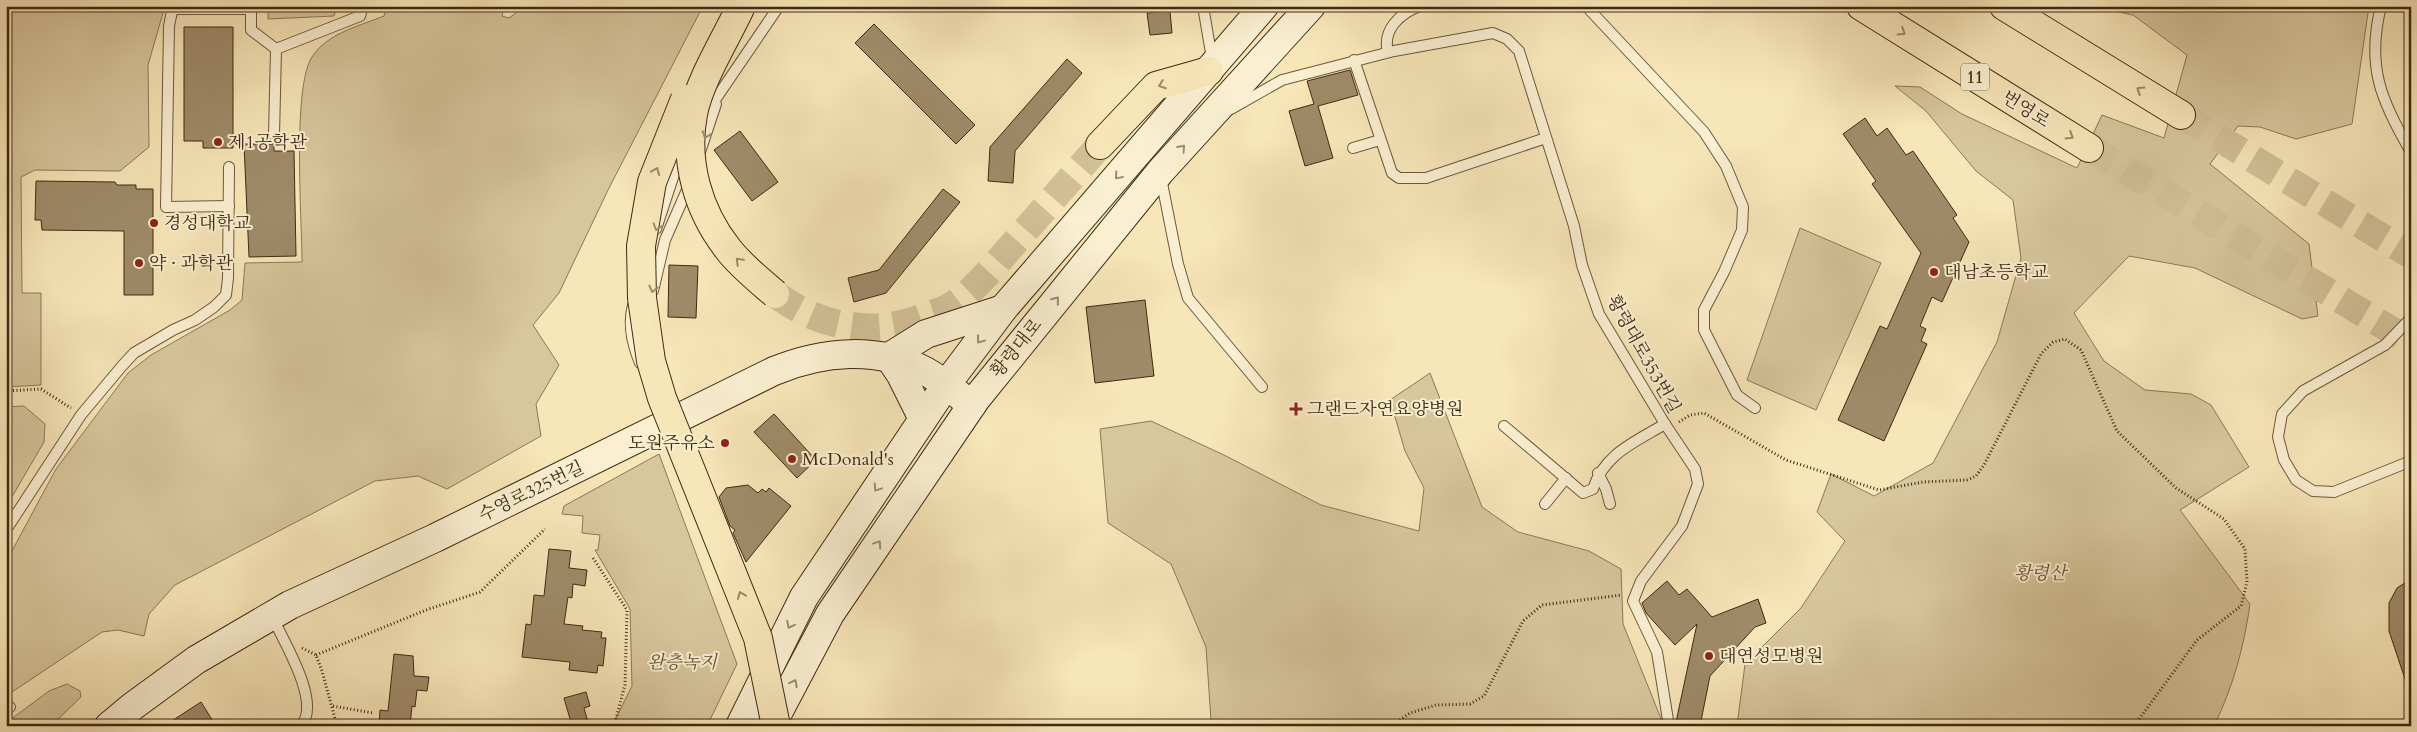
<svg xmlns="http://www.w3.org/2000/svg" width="2417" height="732" font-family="Cardo,'Noto Serif KR',serif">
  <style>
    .green { fill: #d8c69c; stroke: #8c7858 }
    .building { fill: #9f8b69; stroke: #402913 }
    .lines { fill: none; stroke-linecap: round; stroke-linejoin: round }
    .highway-tunnel { stroke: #d2c097; stroke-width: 28; stroke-dasharray: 28 14; stroke-linecap: butt }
    .lane-casing { stroke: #6e583c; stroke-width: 12 }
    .secondary-casing { stroke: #402913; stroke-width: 30 }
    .highway-casing { stroke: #402913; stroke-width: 30 }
    .path { stroke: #402913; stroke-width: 3; stroke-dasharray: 1 2.5; stroke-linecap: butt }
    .lane { stroke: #faefd1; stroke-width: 10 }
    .secondary { stroke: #faefd1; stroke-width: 28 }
    .highway { stroke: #f7e6b8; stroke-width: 28 }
    .highway-bridge-casing { stroke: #402913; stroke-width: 30; stroke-linecap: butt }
    .highway-bridge { stroke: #f7e6b8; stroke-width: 28 }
    .oneway { stroke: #9c8866 }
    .oneway2 { stroke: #9d8c72 }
    .poi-dot { fill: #8f2418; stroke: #faefd1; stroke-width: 2 }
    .labels { text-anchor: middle; stroke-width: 4; stroke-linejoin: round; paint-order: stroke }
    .shield { fill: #faefd1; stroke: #78644c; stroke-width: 1 }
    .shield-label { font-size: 16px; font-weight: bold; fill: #402913 }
    .street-label { font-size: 18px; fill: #402913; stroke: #faefd1 }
    .poi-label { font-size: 18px; fill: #402913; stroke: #faefd1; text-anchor: start }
    .park-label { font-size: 18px; font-style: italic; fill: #665035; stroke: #faefd1 }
  </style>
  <rect width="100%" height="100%" fill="#f7e6b8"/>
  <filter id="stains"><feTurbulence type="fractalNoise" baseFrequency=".004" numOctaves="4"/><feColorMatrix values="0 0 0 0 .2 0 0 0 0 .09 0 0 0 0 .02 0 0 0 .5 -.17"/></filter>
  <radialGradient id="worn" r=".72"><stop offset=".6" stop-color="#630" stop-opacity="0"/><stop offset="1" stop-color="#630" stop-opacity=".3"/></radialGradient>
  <g class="green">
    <path d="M6,6H165L148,65L149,147L120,171L35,170L21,177L22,293H41V385L6,387Z"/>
    <path d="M268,6H337L334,16L268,19Z"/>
    <path d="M387,6H504L502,16L509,18L525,6H703L609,188L559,293L533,325L559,365L536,404L541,436L447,489L418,476L375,481L175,585L149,614L144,636L118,630L102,632L6,696V562L56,469L128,373L151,355L230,310L242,300L245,263L302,262C302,219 292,88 312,57C326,34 359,26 384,16Z"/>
    <path d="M2089,6H2369L2352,124L2296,139L2260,127L2238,126L2210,164L2309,244L2318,316L2302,319L2195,268L2129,256L2074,313L2104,361L2145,390L2191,394L2211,405L2249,467L2180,510L2250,604C2244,647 2233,687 2214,726H1737L1745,664L1801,608L1845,541L1817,512L1831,474L1874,496L1933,463L1997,342L2021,258L2013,200L1976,171L1926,111L1895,86L1920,87L1962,114L2077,168L2102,115L2164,138L2187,55L2133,15Z"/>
    <path d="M1800,228L1881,263L1816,410L1747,380Z"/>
    <path d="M1430,373L1482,507L1518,532L1589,551L1621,569L1623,624L1664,726H1207L1211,720L1206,647L1171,564L1108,523L1100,429L1151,421L1226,456L1321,505L1419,531L1424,488L1405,451L1390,400Z"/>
    <path d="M24,406L45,424L44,442L6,507V407Z"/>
    <path d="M659,454L737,664L707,726H612L632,686L630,609L595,550H598L600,535L582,533L583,516L562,514L564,506Z"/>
    <path d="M67,684L80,691L81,697L51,726H6V723L49,691Z"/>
  </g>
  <g class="building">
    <path d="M1170,11L1172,33L1150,35L1147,13Z"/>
    <path d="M874,24L975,125L956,144L855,43Z"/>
    <path d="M184,27H233V148H203V141H184Z"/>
    <path d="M1067,59L1082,73L1015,151L1013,183L988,181L990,147Z"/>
    <path d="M1350,70L1358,95L1318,106L1333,158L1305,166L1289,111L1314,104L1307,81Z"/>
    <path d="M1865,118L1877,136L1887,128L1906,155L1913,151L1957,215L1953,218L1969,242L1942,302L1932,297L1920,326L1926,329L1921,341L1927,344L1884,441L1838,420L1880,326L1887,329L1921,253L1872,184L1876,181L1843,134Z"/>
    <path d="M740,131L778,182L752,201L714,150Z"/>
    <path d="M244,144H274V151H294L296,256L249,257Z"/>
    <path d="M36,181L115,182L117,185H136V189H153V295H124V231L42,230L41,220H35Z"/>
    <path d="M943,189L960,202L886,293L854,302L848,278L879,270Z"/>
    <path d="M669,265L698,266L696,318L668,317Z"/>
    <path d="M1145,300L1154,376L1095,383L1086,307Z"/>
    <path d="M774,414L816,460L797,478L754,432Z"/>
    <path d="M748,485L758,493L762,489L766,492L769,488L791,506L746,562L733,533L735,530L730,526L719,497L726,488Z"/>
    <path d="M549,549L571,551L569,568L587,570L585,586L573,584L572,598L568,597L564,624L583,626L582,630L602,632L601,638H606L603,666L598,665L597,673L569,670L570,662L522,657L526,624L531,625L534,595L544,596Z"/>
    <path d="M2411,579V690L2409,691L2389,631V603L2397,588Z"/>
    <path d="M1667,581L1679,595L1687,589L1712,617L1758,599L1766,623L1755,627L1710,676L1700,726L1676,722L1697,624L1675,645L1646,613L1642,603Z"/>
    <path d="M394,654L413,656L414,676L429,677L427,691L417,690L415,707L412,706L410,726H379L380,710L388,711Z"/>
    <path d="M586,692L590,706L584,708L589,726H572L564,698Z"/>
    <path d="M201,702L216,726H164Z"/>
  </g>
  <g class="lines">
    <g class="highway-tunnel">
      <path d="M2181,115L2411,255"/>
      <path d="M2089,148L2411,342"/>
      <path d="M775,294C821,328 875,338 929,315C937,312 946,310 953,305C978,287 997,262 1017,240C1045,208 1072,177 1100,145"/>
    </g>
    <g class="lane-casing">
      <g id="lane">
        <path d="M173,6L169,26L166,207L229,206"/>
        <path d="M1203,6L1212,59"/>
        <path d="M1586,6L1704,132L1726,166L1743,207L1742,230L1724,272L1704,310V330L1737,395L1755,408"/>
        <path d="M2381,6C2366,66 2381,101 2411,152"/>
        <path d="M172,9H251V30L276,49"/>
        <path d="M1388,52C1382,30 1400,13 1420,6"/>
        <path d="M1354,60L1392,173L1399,178H1426L1546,138"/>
        <path d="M1231,109L1282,80L1394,51L1493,33L1507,39L1519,51L1574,226L1582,265L1599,314L1665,424L1695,469L1698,484L1682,526L1641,581L1633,601L1657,652L1668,720"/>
        <path d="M702,119L779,6"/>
        <path d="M274,135L276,49L360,16L363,6"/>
        <path d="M1353,148L1380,140"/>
        <path d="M700,152L716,104"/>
        <path d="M1161,178L1178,264L1188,298L1262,387"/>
        <path d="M656,229L682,150"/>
        <path d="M653,291L665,240L690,183"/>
        <path d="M634,302C627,323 632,344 640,363"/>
        <path d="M2411,318L2385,345L2303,391L2282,414L2278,437L2284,460L2296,480L2313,491L2334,492L2411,461"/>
        <path d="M1504,426L1583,493L1593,489C1604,454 1635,442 1665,424"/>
        <path d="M1598,473L1606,489L1610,504"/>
        <path d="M1545,504L1566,478"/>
        <path d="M6,530L81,415L122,366L134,353L173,330L195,320L214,307L226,295L228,278L229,167"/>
        <path d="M272,616C283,641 322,702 301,726"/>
        <path d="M6,710L10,707"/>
      </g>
    </g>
    <g class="secondary-casing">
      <g id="secondary">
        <path d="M923,419L901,375L889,357L926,334L1003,309"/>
        <path d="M109,726L133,706L196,660L290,605L435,538L774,371C823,351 877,346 925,371C942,380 957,394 972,405"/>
        <path d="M740,726L804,597L946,385L1003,309L1264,6"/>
        <path d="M771,726L830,614L976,399L1160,172L1311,6"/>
      </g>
    </g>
    <g class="highway-casing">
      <g id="highway">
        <path d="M1861,6L2089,148"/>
        <path d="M2004,6L2181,115"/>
        <path d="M1100,145L1156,86L1209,71"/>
      </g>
    </g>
    <g class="path">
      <path d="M6,391L41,389L71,408"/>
      <path d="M1679,422L1690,415L1704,413L1786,460L1879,490L1923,482L1967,480L1976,476L1984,465L2041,354L2053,342L2065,339L2081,350L2117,431L2176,488L2224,519L2245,549L2247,582L2241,606L2197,640L2134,726"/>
      <path d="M593,558L627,610L625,685L614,726"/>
      <path d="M302,648L316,655L322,671L337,726"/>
      <path d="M316,655L426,610L480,592L545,529"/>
      <path d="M333,706L373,713"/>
      <path d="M1391,726L1410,713L1436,705L1470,704L1484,696L1523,621L1542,605L1622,595"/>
    </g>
    <use href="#lane" class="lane"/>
    <use href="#secondary" class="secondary"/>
    <use href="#highway" class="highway"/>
    <g class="highway-bridge-casing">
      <g id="highway-bridge">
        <path d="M741,6C727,37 699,81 693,114C684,162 698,211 728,249C741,266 759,280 775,294"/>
        <path d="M685,99L652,182L641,246L642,298L651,361L662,398L758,638L776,726"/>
      </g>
    </g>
    <use href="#highway-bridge" class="highway-bridge"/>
  </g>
  <defs><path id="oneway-chevron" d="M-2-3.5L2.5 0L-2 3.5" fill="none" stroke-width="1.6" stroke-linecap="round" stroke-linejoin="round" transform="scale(1.25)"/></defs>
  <g class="oneway">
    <use href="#oneway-chevron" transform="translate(1902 32) rotate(32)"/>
    <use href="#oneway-chevron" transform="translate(1162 85) rotate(159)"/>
    <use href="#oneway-chevron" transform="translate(2140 90) rotate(-148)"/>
    <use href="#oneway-chevron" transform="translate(2070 136) rotate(32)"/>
    <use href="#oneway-chevron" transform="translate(656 171) rotate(-68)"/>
    <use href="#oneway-chevron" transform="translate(739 261) rotate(-135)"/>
    <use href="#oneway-chevron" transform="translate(741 595) rotate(-112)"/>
  </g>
  <g class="oneway2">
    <use href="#oneway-chevron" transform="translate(706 135) rotate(109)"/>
    <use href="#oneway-chevron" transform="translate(1182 148) rotate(-48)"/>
    <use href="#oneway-chevron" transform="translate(1118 176) rotate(131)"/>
    <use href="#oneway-chevron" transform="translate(657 227) rotate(108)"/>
    <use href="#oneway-chevron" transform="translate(653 289) rotate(103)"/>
    <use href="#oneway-chevron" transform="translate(1056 300) rotate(-51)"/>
    <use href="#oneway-chevron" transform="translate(980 340) rotate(127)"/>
    <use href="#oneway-chevron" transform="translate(877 488) rotate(124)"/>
    <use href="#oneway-chevron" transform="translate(878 544) rotate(-56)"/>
    <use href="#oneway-chevron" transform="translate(790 625) rotate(116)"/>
    <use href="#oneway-chevron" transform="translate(794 683) rotate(-62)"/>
  </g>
  <g class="poi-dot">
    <circle cx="218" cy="142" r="5"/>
    <circle cx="154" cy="223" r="5"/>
    <circle cx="139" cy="263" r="5"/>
    <circle cx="1934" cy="272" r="5"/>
    <path d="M1293.5 401.5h5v5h5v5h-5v5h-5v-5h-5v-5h5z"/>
    <circle cx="725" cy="443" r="5"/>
    <circle cx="792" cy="459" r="5"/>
    <circle cx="1709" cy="656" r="5"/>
  </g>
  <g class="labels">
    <rect class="shield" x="1961" y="63.5" width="28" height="27" rx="4"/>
    <g class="shield-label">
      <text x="1975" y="83">11</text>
    </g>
    <g class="street-label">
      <text transform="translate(2026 109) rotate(32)" y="6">번영로</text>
      <text transform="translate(1016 348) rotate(-51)" y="6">황령대로</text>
      <text transform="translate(1644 354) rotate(61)" y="6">황령대로353번길</text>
      <text transform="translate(531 491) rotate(-26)" y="6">수영로325번길</text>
    </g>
    <g class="poi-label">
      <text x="228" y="148">제1공학관</text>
      <text x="164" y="229">경성대학교</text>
      <text x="149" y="269">약 · 과학관</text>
      <text x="1944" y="278">대남초등학교</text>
      <text x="1307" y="415">그랜드자연요양병원</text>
      <text x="715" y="449" text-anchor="end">도원주유소</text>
      <text x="802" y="465">McDonald's</text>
      <text x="1719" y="662">대연성모병원</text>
    </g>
    <g class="park-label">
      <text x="2040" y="579">황령산</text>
      <text x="682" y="668">완층녹지</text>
    </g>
  </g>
  <rect width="2417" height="732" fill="none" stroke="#f7e6b8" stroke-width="25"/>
  <rect x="8" y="8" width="2402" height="717" fill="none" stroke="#402913" stroke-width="2.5"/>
  <rect x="12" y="12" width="2392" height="707" fill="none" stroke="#402913"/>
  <rect width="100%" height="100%" filter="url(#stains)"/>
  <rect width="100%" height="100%" fill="url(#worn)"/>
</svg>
